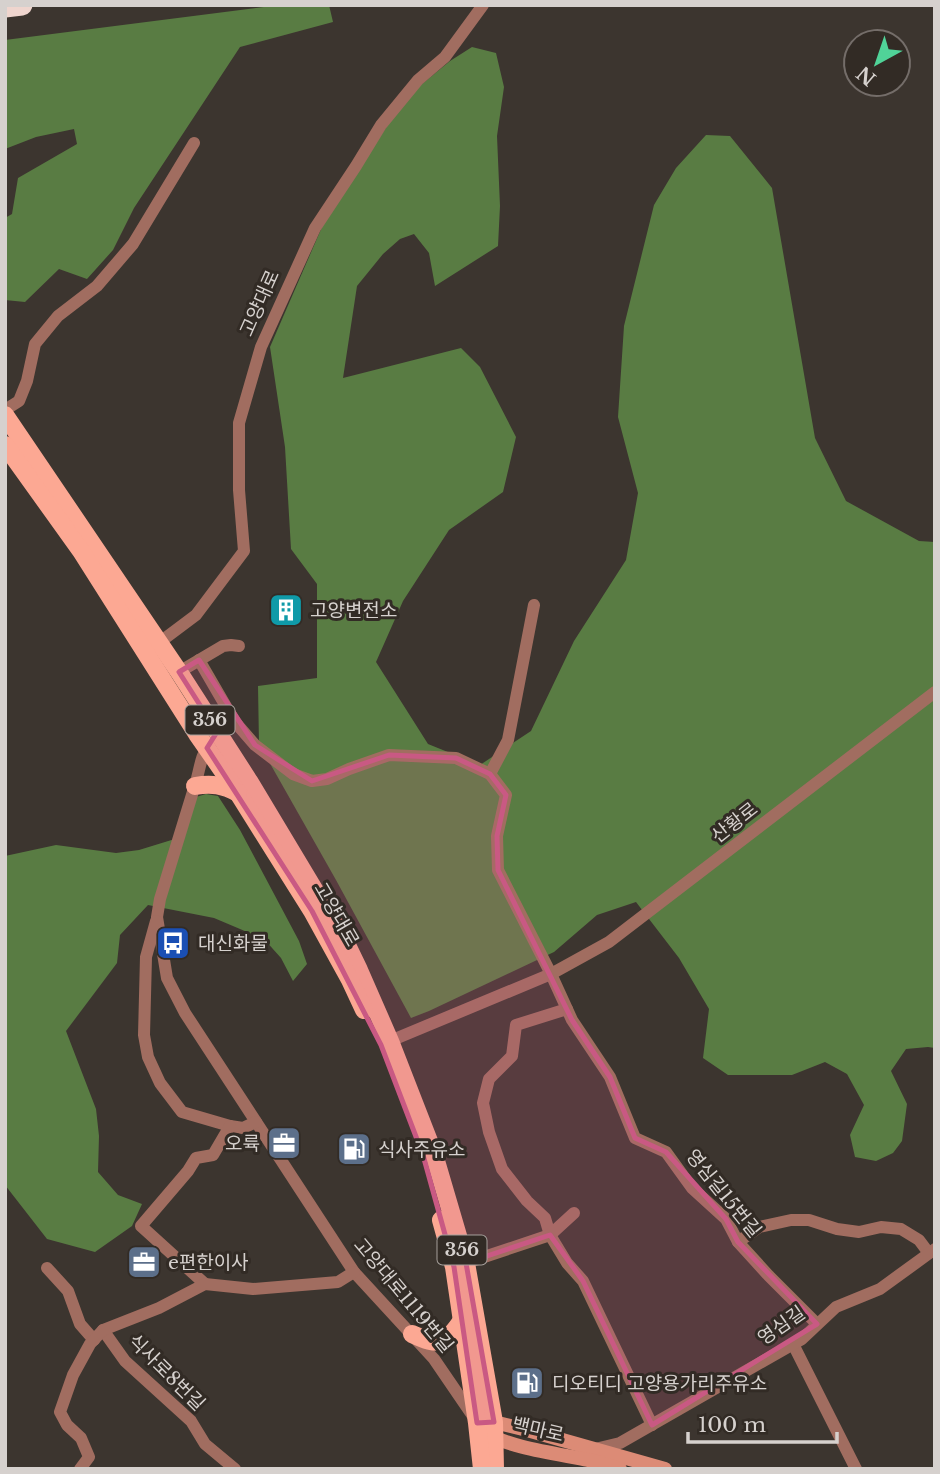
<svg xmlns="http://www.w3.org/2000/svg" width="940" height="1474" font-family="'Libre Baskerville','Noto Sans KR',serif">
  <style>
    .forest { fill: #597c43 }
    .lines { fill: none; stroke-linecap: round; stroke-linejoin: round }
    .minor { stroke: #a16d60; stroke-width: 12 }
    .secondary { stroke: #dc8b76; stroke-width: 14 }
    .primary { stroke: #fca893; stroke-width: 18 }
    .motorway { stroke: #efd5ce; stroke-width: 21 }
    .marked { fill: #c95983; fill-opacity: 0.2; stroke: #c95983; stroke-width: 5; stroke-linejoin: round }
    .labels { text-anchor: middle; stroke-width: 6; stroke-linejoin: round; paint-order: stroke }
    .shield { fill: #322b25; stroke: #a59f9b; stroke-width: 2 }
    .shield-label { font-size: 18px; font-weight: bold; fill: #d6d1ce }
    .street-label { font-size: 19px; fill: #d6d1ce; stroke: #322b25 }
    .poi-label { font-size: 19px; fill: #d6d1ce; stroke: #322b25; text-anchor: start }
  </style>
  <rect width="100%" height="100%" fill="#3c352f"/>
  <g class="forest">
    <path d="M279,5H329L333,22L240,47L134,208L113,250L87,279L59,269L25,302L5,300V218L12,214L18,178L77,144L74,129L36,137L5,149V40Z"/>
    <path d="M472,47L496,53L504,87L497,136L500,206L498,246L435,286L429,253L414,234L400,239L383,254L357,286L343,378L461,348L480,367L516,437L503,492L449,530L403,601L376,662L428,744L480,765L531,731L574,641L626,560L638,493L618,417L624,326L654,205L676,168L706,135L730,136L772,188L815,438L846,501L919,541L935,542V1048L928,1047L906,1049L891,1071L907,1104L902,1141L893,1153L876,1161L855,1157L850,1135L864,1105L847,1074L825,1062L792,1075H728L703,1058L709,1009L679,958L636,902L597,915L554,952L429,1011L411,1018L336,880L259,744L258,686L317,678V584L291,549L285,447L270,347L322,227L405,98L450,61Z"/>
    <path d="M206,794L218,796L240,830L299,941L307,964L293,981L281,958L264,939L214,918L148,905L120,935L117,963L66,1031L96,1109L99,1136L98,1172L118,1195L142,1204L132,1226L95,1252L47,1239L5,1185V856L56,845L116,853L139,850L178,838L196,797Z"/>
  </g>
  <g class="lines">
    <g class="minor">
      <path d="M5,410L19,401L27,381L35,344L58,316L97,286L133,244L194,143"/>
      <path d="M160,642L196,615L244,551L239,490V423L261,347L315,228L356,166L381,125L418,80L445,57L483,5"/>
      <path d="M199,660L235,722L255,745L293,774L312,781L327,779L349,769L389,755L456,758L490,774L506,795L497,836L498,870L551,974L572,1020L610,1077L635,1138L666,1152L692,1188L726,1219L738,1242L769,1276L817,1324"/>
      <path d="M179,672L223,646L231,645L239,646"/>
      <path d="M209,744C200,757 200,770 195,785C183,823 172,861 160,899L157,917L167,978L185,1013L354,1272L434,1359L475,1419"/>
      <path d="M490,774L508,740L534,605"/>
      <path d="M156,921L146,957L144,1035L148,1057L160,1083L182,1112L230,1126L243,1128L256,1122"/>
      <path d="M567,1009L516,1025L512,1056L489,1079L483,1103L489,1132L502,1169L527,1201L545,1218L550,1235L567,1263L583,1281L652,1425"/>
      <path d="M390,1041L551,974L609,942L935,692"/>
      <path d="M738,1242L759,1227L791,1220H809L837,1229L859,1232L881,1227L901,1229L919,1240L928,1252"/>
      <path d="M466,1263L550,1235L574,1213"/>
      <path d="M47,1268L68,1291L80,1324L94,1340"/>
      <path d="M205,1284L141,1226L188,1171L196,1158L213,1155L230,1126"/>
      <path d="M103,1330L125,1361L191,1421L205,1444L235,1469"/>
      <path d="M793,1344L856,1469"/>
      <path d="M595,1449L620,1443L802,1339L836,1307L880,1289L935,1249"/>
      <path d="M80,1469L89,1457L81,1438L67,1425L60,1412L73,1375L90,1344L103,1330L159,1308L205,1284L253,1289L338,1282L354,1272"/>
    </g>
    <g class="secondary">
      <path d="M484,1422H494L527,1430L665,1469"/>
      <path d="M488,1433C504,1447 566,1455 588,1460C599,1462 609,1466 620,1469"/>
    </g>
    <g class="primary">
      <path d="M5,415L179,672L249,781L345,941L359,970L390,1041L434,1154L466,1263L494,1422L495,1469"/>
      <path d="M5,445L81,551L197,734L238,793L312,911L350,980L364,1010"/>
      <path d="M195,786C212,783 223,785 238,793"/>
      <path d="M441,1220L454,1267L477,1423L482,1469"/>
      <path d="M412,1334C440,1347 445,1345 462,1320"/>
    </g>
    <path class="motorway" d="M5,7L22,5"/>
  </g>
  <path class="marked" d="M199,660L255,745L312,781L389,755L456,758L490,774L506,795L497,836L498,870L572,1020L610,1077L635,1138L666,1152L726,1219L738,1242L817,1324L652,1425L583,1281L550,1235L466,1263L494,1422L477,1423L454,1267L423,1155L381,1045L312,911L207,748L217,732L179,672Z"/>
  <defs>
    <g id="building-square" transform="scale(1.75)"><rect x="-9" y="-9" width="18" height="18" rx="4" fill="#0f9aa8" stroke="#322b25"/><path d="M-4-6H4V6H1V3H-1V6H-4ZM-2.5-4.3h1.7v1.8h-1.7ZM.8-4.3h1.7v1.8H.8ZM-2.5-1h1.7V.8h-1.7ZM.8-1h1.7V.8H.8Z" fill="#fff"/></g>
    <g id="bus-square" transform="scale(1.75)"><rect x="-9" y="-9" width="18" height="18" rx="4" fill="#1a4fb4" stroke="#322b25"/><path d="M-5-6H5V4H4V6H2V4H-2V6H-4V4H-5ZM-3.5-4V0h7V-4ZM-3.5 1.2v1.5H-2V1.2ZM2 1.2v1.5H3.5V1.2Z" fill="#fff"/></g>
    <g id="office-square" transform="scale(1.75)"><rect x="-9" y="-9" width="18" height="18" rx="4" fill="#5c6f8a" stroke="#322b25"/><path d="M-6-3h4V-5.5h4V-3h4V5H-6ZM-1-4.5V-3h2v-1.5ZM-6 0V1H6V0Z" fill="#fff"/></g>
    <g id="fuel-square" transform="scale(1.75)"><rect x="-9" y="-9" width="18" height="18" rx="4" fill="#5c6f8a" stroke="#322b25"/><path d="M-5.5-6h7V0h2V4h1.3V-2.5L3-4.5l.8-.8L6-3V5H2.5V1h-1V6h-7ZM-4.2-4.7v3.2H.2V-4.7Z" fill="#fff"/></g>
  </defs>
  <g fill-rule="evenodd">
    <use href="#building-square" x="286" y="610"/>
    <use href="#bus-square" x="173" y="943"/>
    <use href="#office-square" x="284" y="1143"/>
    <use href="#fuel-square" x="354" y="1149"/>
    <use href="#office-square" x="144" y="1262"/>
    <use href="#fuel-square" x="527" y="1383"/>
  </g>
  <g class="labels">
    <g class="shield">
      <rect x="185.5" y="705.5" width="49" height="29" rx="5"/>
      <rect x="437.5" y="1235.5" width="49" height="29" rx="5"/>
    </g>
    <g class="shield-label">
      <text x="210" y="726">356</text>
      <text x="462" y="1256">356</text>
    </g>
    <g class="street-label">
      <text transform="translate(259 303) rotate(-66)" y="7">고양대로</text>
      <text transform="translate(734 822) rotate(-38)" y="7">산황로</text>
      <text transform="translate(337 914) rotate(60)" y="7">고양대로</text>
      <text transform="translate(724 1193) rotate(51)" y="7">영심길15번길</text>
      <text transform="translate(404 1295) rotate(50)" y="7">고양대로1119번길</text>
      <text transform="translate(781 1325) rotate(-35)" y="7">영심길</text>
      <text transform="translate(167 1372) rotate(45)" y="7">식사로8번길</text>
      <text transform="translate(538 1429) rotate(13)" y="7">백마로</text>
    </g>
    <g class="poi-label">
      <text x="310" y="617">고양변전소</text>
      <text x="198" y="950">대신화물</text>
      <text x="260" y="1150" text-anchor="end">오륙</text>
      <text x="378" y="1156">식사주유소</text>
      <text x="168" y="1269">e편한이사</text>
      <text x="552" y="1390">디오티디 고양용가리주유소</text>
    </g>
  </g>
  <rect width="940" height="1474" fill="none" stroke="#d6d1ce" stroke-width="14"/>
  <g transform="translate(877 63) rotate(220)"><circle r="33" fill="#322b25" stroke="#746d69" stroke-width="2"/>
  <path d="M0-5L12 26L0 18L-12 26Z" fill="#50d398"/>
  <text y="-10" font-size="19" font-weight="bold" text-anchor="middle" fill="#d6d1ce">N</text>
  </g>
  <path d="M688 1432v10h149v-10" fill="none" stroke="#d6d1ce" stroke-width="3.5"/>
  <text x="698" y="1432" font-size="21" fill="#d6d1ce" stroke="#322b25" stroke-width="5" paint-order="stroke">100 m</text>
</svg>
